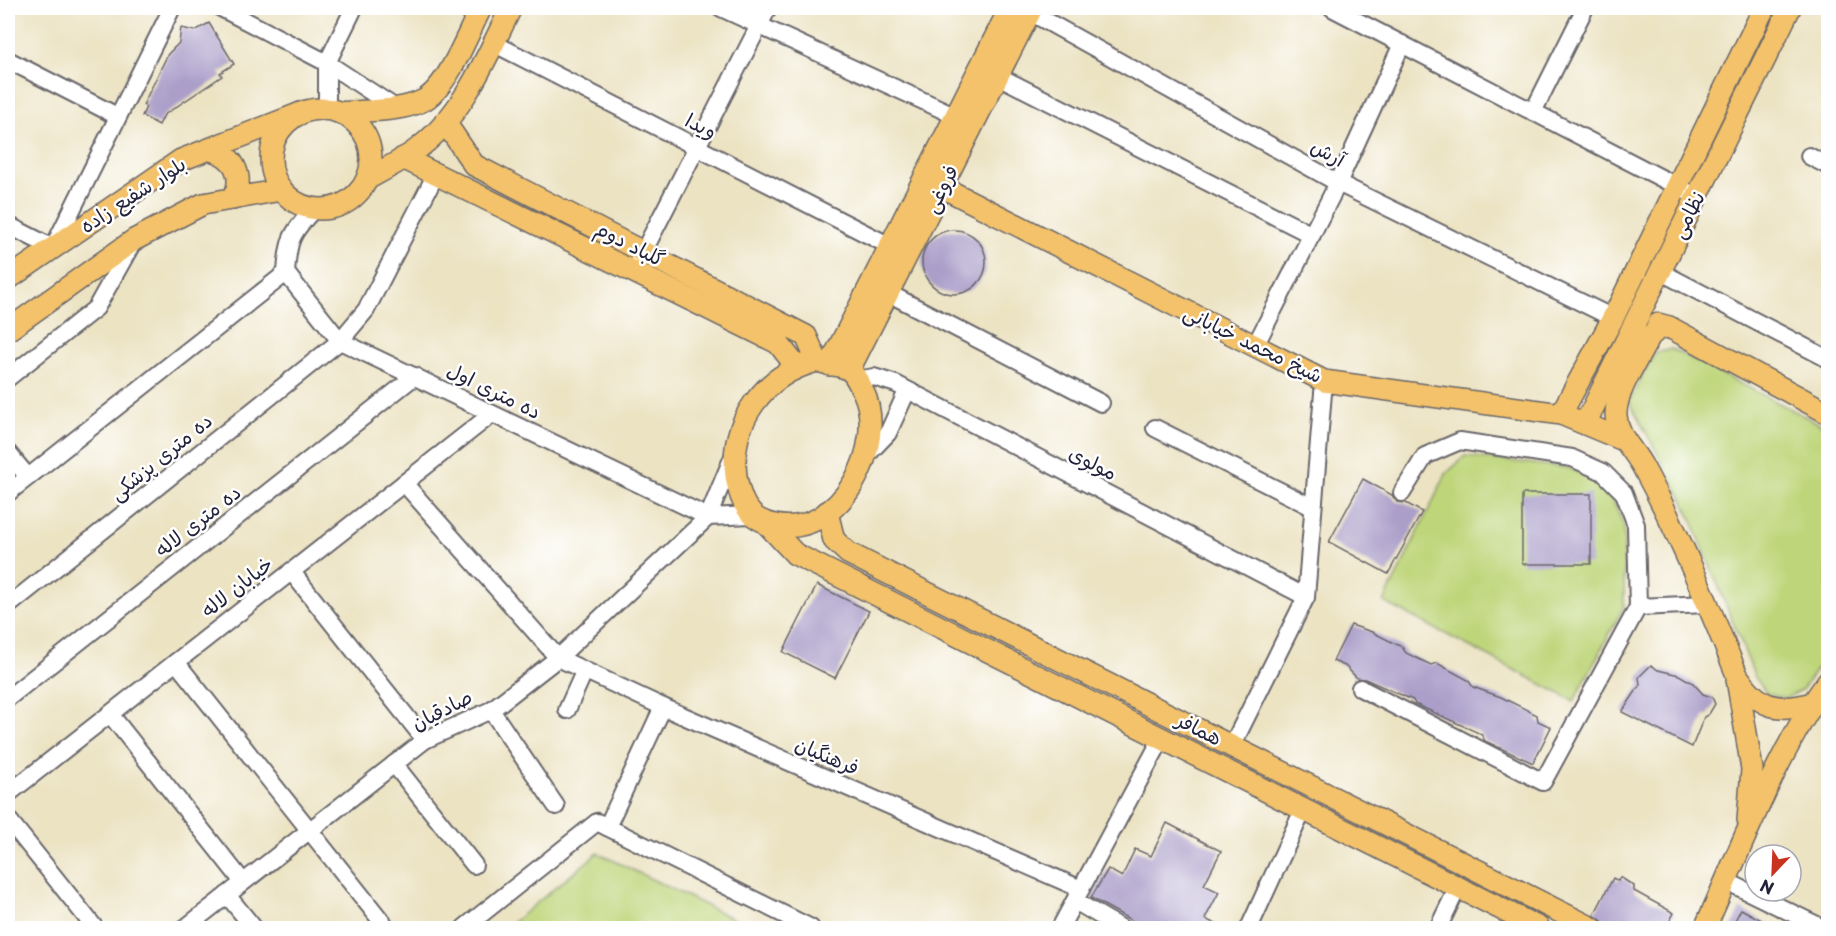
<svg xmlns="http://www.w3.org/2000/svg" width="1836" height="936" font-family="'Playpen Sans','Playpen Sans Arabic',sans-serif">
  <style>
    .green { fill: #bed579; stroke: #707c5a; stroke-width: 1.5 }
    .building { fill: #ab9fc9 }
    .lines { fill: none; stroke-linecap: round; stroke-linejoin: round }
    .minor-casing { stroke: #69666b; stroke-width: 20 }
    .major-casing { stroke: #69666b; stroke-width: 24 }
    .minor { stroke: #fff; stroke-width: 16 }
    .major { stroke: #f3c26a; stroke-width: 21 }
    .labels { text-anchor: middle; stroke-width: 5; stroke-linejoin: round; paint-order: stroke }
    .street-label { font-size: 20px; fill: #22223b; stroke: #fff }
  </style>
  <rect width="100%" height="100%" fill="#fff"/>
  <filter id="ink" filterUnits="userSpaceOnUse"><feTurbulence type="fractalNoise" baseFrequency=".0167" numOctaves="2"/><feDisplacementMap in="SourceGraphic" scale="12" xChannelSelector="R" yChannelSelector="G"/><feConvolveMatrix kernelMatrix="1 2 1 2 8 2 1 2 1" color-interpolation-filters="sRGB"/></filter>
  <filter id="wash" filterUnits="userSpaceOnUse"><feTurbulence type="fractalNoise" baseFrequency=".008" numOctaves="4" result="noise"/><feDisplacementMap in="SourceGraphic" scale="24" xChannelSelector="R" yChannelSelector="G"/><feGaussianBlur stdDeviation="1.35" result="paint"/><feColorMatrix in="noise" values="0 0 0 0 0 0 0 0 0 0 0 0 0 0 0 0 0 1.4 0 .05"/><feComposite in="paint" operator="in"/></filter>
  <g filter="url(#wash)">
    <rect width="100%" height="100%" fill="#ece3c3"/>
    <g class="green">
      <path d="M1672,349L1828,428V653L1802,690L1786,698L1767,694L1755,677L1686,506L1629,401L1655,353Z"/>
      <path d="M1465,456L1569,468L1598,483L1614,503L1624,526V606L1574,701L1384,602L1446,474Z"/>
      <path d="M598,853L752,928H506Z"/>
    </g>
    <g id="blocks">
      <g class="building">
        <path d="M209,23L234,64L220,73L222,76L164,115L159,125L142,116L146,107L143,105L168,54L179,43L181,28L195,31Z"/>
        <circle cx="954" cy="262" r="32"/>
        <path d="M1363,479L1392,495L1397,502L1406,503L1422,512L1388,574L1329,542Z"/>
        <rect x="1522" y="494" width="69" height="70"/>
        <path d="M817,585L869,611L835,678L783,652Z"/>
        <path d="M1351,625L1372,632L1402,647L1406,653L1431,665L1437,663L1468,680L1473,687L1501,697L1537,715L1538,721L1551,727L1533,763L1485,741L1481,734L1415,704L1413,700L1365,679L1357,678L1345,666L1333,661Z"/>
        <path d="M1651,665L1658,670L1679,675L1693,683L1703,694L1712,697L1715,704L1709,714L1704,717L1692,747L1622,712L1640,685L1639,677Z"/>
        <path d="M1167,823L1221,851L1204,885L1219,892L1205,919L1224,928H1145L1091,898L1108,869L1122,877L1135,849L1151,856Z"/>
        <path d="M1620,877L1634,886V891L1674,913L1666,928H1605L1602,921L1594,915L1613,878L1618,881Z"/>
        <path d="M1741,909L1776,928H1731Z"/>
      </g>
    </g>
  </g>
  <g filter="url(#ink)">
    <use href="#blocks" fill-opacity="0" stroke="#69666b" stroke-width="1.5"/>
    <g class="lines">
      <g class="minor-casing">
        <g id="minor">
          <path d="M221,8L327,63L394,107"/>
          <path d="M721,8L956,116"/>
          <path d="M1332,8L1688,192"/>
          <path d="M1030,12L1338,183L1613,318"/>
          <path d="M493,43L890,246"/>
          <path d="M8,60L117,116"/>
          <path d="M998,76L1312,235"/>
          <path d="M327,110V63L354,8"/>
          <path d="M1533,112L1585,8"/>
          <path d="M1809,156L1828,166"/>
          <path d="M8,225L53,248L172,8"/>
          <path d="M1659,271L1828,359"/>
          <path d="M633,272L768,8"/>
          <path d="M286,273L340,341L708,517L752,515"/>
          <path d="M286,273C288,240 291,233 314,209"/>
          <path d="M888,293L1101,403"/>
          <path d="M1255,346L1338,183L1402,44"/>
          <path d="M8,378L96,308L133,242"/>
          <path d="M857,380L874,377L896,384L1306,597"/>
          <path d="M1155,428L1312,507"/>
          <path d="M8,453L28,477"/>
          <path d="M866,456L888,433L907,391"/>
          <path d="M404,483L558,658L663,707L1081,889"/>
          <path d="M8,493L286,273"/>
          <path d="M1402,493L1425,456L1460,441L1572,458L1603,472L1624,493L1636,525L1638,607L1708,604"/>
          <path d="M291,571L425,740"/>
          <path d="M8,606L340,341L366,310L436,174"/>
          <path d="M176,662L387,928"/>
          <path d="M1360,688L1543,782L1638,607"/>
          <path d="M8,698L415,376"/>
          <path d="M491,710L556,806"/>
          <path d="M567,710L584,672"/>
          <path d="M110,714L243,882"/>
          <path d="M1232,746L1306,597L1324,381"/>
          <path d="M394,764L474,865"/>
          <path d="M8,794L492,414"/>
          <path d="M8,819L95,928"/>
          <path d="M607,827L663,707"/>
          <path d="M1726,881L1823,928"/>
          <path d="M227,895L254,928"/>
          <path d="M1075,901L1121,928"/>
          <path d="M185,928L425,740L491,710L558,658L708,517L734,454"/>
          <path d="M464,928L597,822L811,928"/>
          <path d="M1060,928L1162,738"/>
          <path d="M1249,928L1303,810"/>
          <path d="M1438,928L1458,887"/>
        </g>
      </g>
      <g class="major-casing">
        <g id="major">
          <circle cx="321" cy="159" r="50"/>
          <path d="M340,113C366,110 399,112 422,101C448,89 468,32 481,8"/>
          <path d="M445,122L474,165L806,336L817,361"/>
          <path d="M211,150C235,156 245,177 233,199"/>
          <path d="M403,158L778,343L796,366"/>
          <path d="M367,179C385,169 404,160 420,147C464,113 487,56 511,8"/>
          <path d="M942,187L1324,381L1561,414L1621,439"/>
          <path d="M8,279L181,160L301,113"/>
          <path d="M1658,324L1669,327L1828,413"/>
          <path d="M1669,327L1658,329L1650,336C1639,357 1615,392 1616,415C1617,437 1633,448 1643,467C1679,534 1708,604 1737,675C1758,707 1776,713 1812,703"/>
          <path d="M8,330L134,240L203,204L281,190"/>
          <path d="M817,361C827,364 839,365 848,369C855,373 859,384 863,391C889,445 840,539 775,525C766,523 757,520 751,513C742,504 738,488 736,476C729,421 765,374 817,361Z"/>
          <path d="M830,365L1010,8"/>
          <path d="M849,370L1032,8"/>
          <path d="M1561,414L1613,318L1764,8"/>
          <path d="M1586,422L1790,8"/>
          <path d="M827,512L834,540L848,553L1592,928"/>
          <path d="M766,523L795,554L1539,928"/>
          <path d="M1737,679L1752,769L1748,820"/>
          <path d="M1705,928C1741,848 1777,752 1828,681"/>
        </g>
      </g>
      <use href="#minor" class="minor"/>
      <use href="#major" class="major"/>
    </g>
  </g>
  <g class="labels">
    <g class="street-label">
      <text transform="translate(701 126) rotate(27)" y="7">ویدا</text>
      <text transform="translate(1328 153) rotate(29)" y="7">آرش</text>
      <text transform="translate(941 189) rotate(-63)" y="7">فروغى</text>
      <text transform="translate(133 195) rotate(-33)" y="7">بلوار شفیع زاده</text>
      <text transform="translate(1688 215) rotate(-63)" y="7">نظامی</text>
      <text transform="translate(630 244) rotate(27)" y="7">گلباد دوم</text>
      <text transform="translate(1253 344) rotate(26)" y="7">شیخ محمد خیابانی</text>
      <text transform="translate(494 391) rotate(26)" y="7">ده متری اول</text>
      <text transform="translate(161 457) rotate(-39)" y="7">ده متری پزشکی</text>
      <text transform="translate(1093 463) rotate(27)" y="7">مولوی</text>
      <text transform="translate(198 521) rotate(-38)" y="7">ده متری لاله</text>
      <text transform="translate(237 587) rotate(-38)" y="7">خیابان لاله</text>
      <text transform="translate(442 710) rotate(-27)" y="7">صادقیان</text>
      <text transform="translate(1199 729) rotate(27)" y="7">همافر</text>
      <text transform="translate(827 756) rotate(23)" y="7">فرهنگیان</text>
    </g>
  </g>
  <rect width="1836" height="936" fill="none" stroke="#fff" stroke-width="30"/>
  <g transform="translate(1773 873) rotate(203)"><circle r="28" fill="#ffffff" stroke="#a7a7b1" stroke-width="1.5"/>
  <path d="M0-4.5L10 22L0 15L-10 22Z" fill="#c8321e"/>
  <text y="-9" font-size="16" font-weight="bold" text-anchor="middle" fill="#22223b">N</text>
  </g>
</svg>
